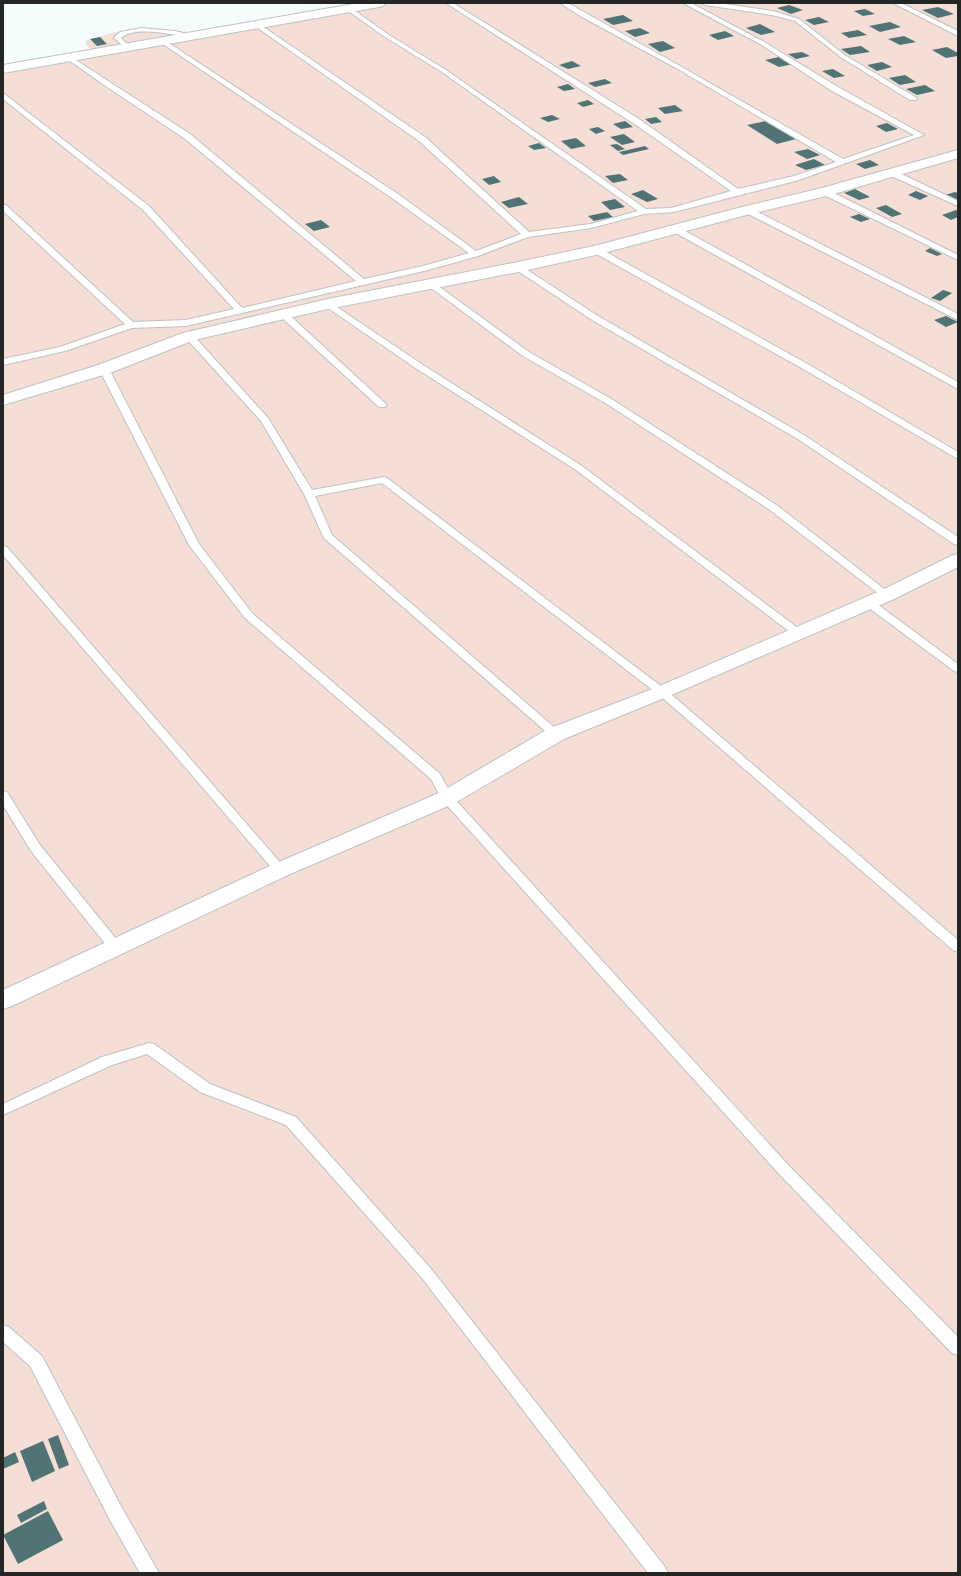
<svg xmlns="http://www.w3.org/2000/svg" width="961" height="1576" font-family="Manrope,sans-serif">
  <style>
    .green { fill: #f4ded5 }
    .building { fill: #507476 }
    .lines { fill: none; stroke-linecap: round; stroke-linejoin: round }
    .lane-casing { stroke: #bdc3c4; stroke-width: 2 }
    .street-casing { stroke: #bdc3c4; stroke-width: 2 }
    .lane { fill: #fff; fill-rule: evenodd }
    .street { fill: #fff; fill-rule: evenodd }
  </style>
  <rect width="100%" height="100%" fill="#f5fcfc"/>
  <path class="green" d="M359,3H958V1573H3V66L93,50L87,46L85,41L111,33L144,28L200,33Z"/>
  <g class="building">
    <path d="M789,5L803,10L791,14L777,8Z"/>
    <path d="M938,7L954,14L938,18L922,10Z"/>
    <path d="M865,9L875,14L863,16L854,11Z"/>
    <path d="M623,15L633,21L613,25L603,19Z"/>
    <path d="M819,17L829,22L814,25L805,20Z"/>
    <path d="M890,22L901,27L880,32L869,26Z"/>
    <path d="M760,24L775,32L761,35L746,28Z"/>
    <path d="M640,28L650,33L635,37L625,31Z"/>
    <path d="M858,30L867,35L849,38L841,33Z"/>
    <path d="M725,31L734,36L718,40L709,35Z"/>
    <path d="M904,36L916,42L900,45L888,39Z"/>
    <path d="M100,37L107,44L97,46L90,39Z"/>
    <path d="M663,41L675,48L660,52L648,44Z"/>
    <path d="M861,46L870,52L850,55L841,49Z"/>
    <path d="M947,47L958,53V56L946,58L932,50Z"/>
    <path d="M802,52L810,56L796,59L788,54Z"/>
    <path d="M779,57L793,64L779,67L765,60Z"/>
    <path d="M572,61L581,66L568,69L559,65Z"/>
    <path d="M882,62L892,67L877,71L867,65Z"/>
    <path d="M833,69L845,76L834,78L822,71Z"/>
    <path d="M905,75L916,82L900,85L889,78Z"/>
    <path d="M605,79L612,83L595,87L588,83Z"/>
    <path d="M568,84L575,89L564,91L557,87Z"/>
    <path d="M925,85L935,91L917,95L906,89Z"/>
    <path d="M588,100L594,104L583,107L577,103Z"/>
    <path d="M675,105L683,111L665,114L658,108Z"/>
    <path d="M552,115L560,119L548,122L540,118Z"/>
    <path d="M656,117L662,122L651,124L645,119Z"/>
    <path d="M625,121L633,127L621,129L613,124Z"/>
    <path d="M766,121L796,139L777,144L747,125Z"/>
    <path d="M887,123L898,129L886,132L876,126Z"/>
    <path d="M598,127L605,131L596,134L589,129Z"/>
    <path d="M624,134L635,142L622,145L610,137Z"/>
    <path d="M576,138L586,146L571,149L561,141Z"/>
    <path d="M539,143L546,148L534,150L528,146Z"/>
    <path d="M617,144L625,149L618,151L610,145Z"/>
    <path d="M645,146L649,149L623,155L619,152Z"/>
    <path d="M808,149L820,155L807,159L794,152Z"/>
    <path d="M814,159L825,165L806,170L795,165Z"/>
    <path d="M870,160L879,165L865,169L856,164Z"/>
    <path d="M620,174L628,180L613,183L605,176Z"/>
    <path d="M494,176L501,182L489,185L482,179Z"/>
    <path d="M855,189L870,197L859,200L844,193Z"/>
    <path d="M643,190L658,199L647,202L631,194Z"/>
    <path d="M916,191L928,196L920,200L908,195Z"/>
    <path d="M955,192L958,193V201L945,195Z"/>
    <path d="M519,197L528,204L509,208L501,202Z"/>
    <path d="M615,199L625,207L610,210L601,202Z"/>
    <path d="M886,205L902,214L892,217L876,208Z"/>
    <path d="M956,210L958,211V217L951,220L942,215Z"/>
    <path d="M607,212L613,217L594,221L588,216Z"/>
    <path d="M859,214L870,219L861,222L850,217Z"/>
    <path d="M321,220L330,227L314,231L305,224Z"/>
    <path d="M930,248L942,254L937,256L925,251Z"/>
    <path d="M943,290L952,293L940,301L931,298Z"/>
    <path d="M946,316L958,322L946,327L934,320Z"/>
    <path d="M58,1435L69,1465L59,1469L48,1439Z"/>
    <path d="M43,1441L55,1471L32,1482L20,1451Z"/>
    <path d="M15,1452L19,1462L3,1469V1458Z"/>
    <path d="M44,1501L47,1509L21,1523L17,1515Z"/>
    <path d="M48,1511L63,1540L18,1564L3,1535Z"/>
  </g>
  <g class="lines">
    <g class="lane-casing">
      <g id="lane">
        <path d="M446,3H453L639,119L738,189L794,176L836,162L676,68L582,17L560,3H568L680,66L843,159L914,135L832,91L760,44L683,3H691L764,42L838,87L924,135L799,180L674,212L644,214L591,228L528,237L478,256L428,270L186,326L132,328L65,351L3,365V359L60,347L125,324L3,211V205H6L133,322L186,320L234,309L143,210L3,99V93L149,206L242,308L356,281L184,138L107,87L66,58L65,57L68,55L190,134L364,279L423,266L469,253L392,198L160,42V40H164L398,194L476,251L521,234L419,141L255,26V24H259L425,137L529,232L591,224L638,211L442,72L385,37L347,10V8H351L389,35L446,70L646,209L671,208L731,191L633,123Z"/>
        <path d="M702,3H718L773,11L799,19L846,56L917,98L916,100H910L842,58L795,21L772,15L705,5Z"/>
        <path d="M893,3H901L958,31V36Z"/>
        <path d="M141,28L175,31L195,36L192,38C174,35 135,25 121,38L130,47L127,49L114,38L120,32Z"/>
        <path d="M887,170H893L958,201V206L887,174Z"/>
        <path d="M822,190H828L958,255V260L822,194Z"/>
        <path d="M744,208H750L958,314V320L744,212Z"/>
        <path d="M672,227H678L958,382V389L672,231Z"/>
        <path d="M593,248H599L811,366L958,452V459L805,370L593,252L592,250Z"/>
        <path d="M518,264L598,316L804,435L958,537V545L954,544L798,439L592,320L515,269L514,267Z"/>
        <path d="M430,280L529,352L613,400L778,506L892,595L887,598L883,597L770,510L607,404L523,356L427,285L426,283L427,281Z"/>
        <path d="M328,301L423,365L582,466L802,631L803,633L802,635H794L576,470L417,369L325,306L324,304L325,302Z"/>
        <path d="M283,311L286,312L385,403L387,405L385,407H379L280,316L279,314L280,312Z"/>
        <path d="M189,333L192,334L268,418L312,490L384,477L387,478L666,690L958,940V952L953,950L658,694L382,483L315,496L332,535L562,734L560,737H552L324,538L304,494L261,421L186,338L185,336L186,334Z"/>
        <path d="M104,366L109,369L199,544L252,613L440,774L452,796L791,1168L958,1337V1355L952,1353L781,1176L443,801L431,779L244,617L189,545L99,369Z"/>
        <path d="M3,546L7,547L284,867L286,870L284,873L280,874L276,873L3,555Z"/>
        <path d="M869,600L873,601L958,664V672L954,671L865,605L864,603Z"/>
        <path d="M3,791L7,792L40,845L121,945L123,948L121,951L116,953L111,951L31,851L3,805Z"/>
        <path d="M149,1043L154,1044L210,1084L296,1117L432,1270L665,1567L668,1573H648L422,1278L286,1125L200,1092L147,1054L112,1065L3,1115V1104L102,1057Z"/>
        <path d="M3,1325L9,1327L42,1356L122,1508L159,1573H140L110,1520L30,1366L3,1342Z"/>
      </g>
    </g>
    <g class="street-casing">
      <g id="street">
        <path d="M359,3H385L383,6L379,7L3,73V65Z"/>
        <path d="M958,150V158L830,195L750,214L596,255L518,272L328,309L194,340L110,373L3,405V395L98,365L183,333L328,299L518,262L594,246L742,207L822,188Z"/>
        <path d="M958,554V567L894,599L669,696L564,739L455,803L288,875L12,1006L3,1009V990L272,865L439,793L548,729L655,688L880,591L951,556Z"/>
      </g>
    </g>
    <use href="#lane" class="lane"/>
    <use href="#street" class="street"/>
  </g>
  <rect width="961" height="1576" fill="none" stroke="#242626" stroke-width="8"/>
</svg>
